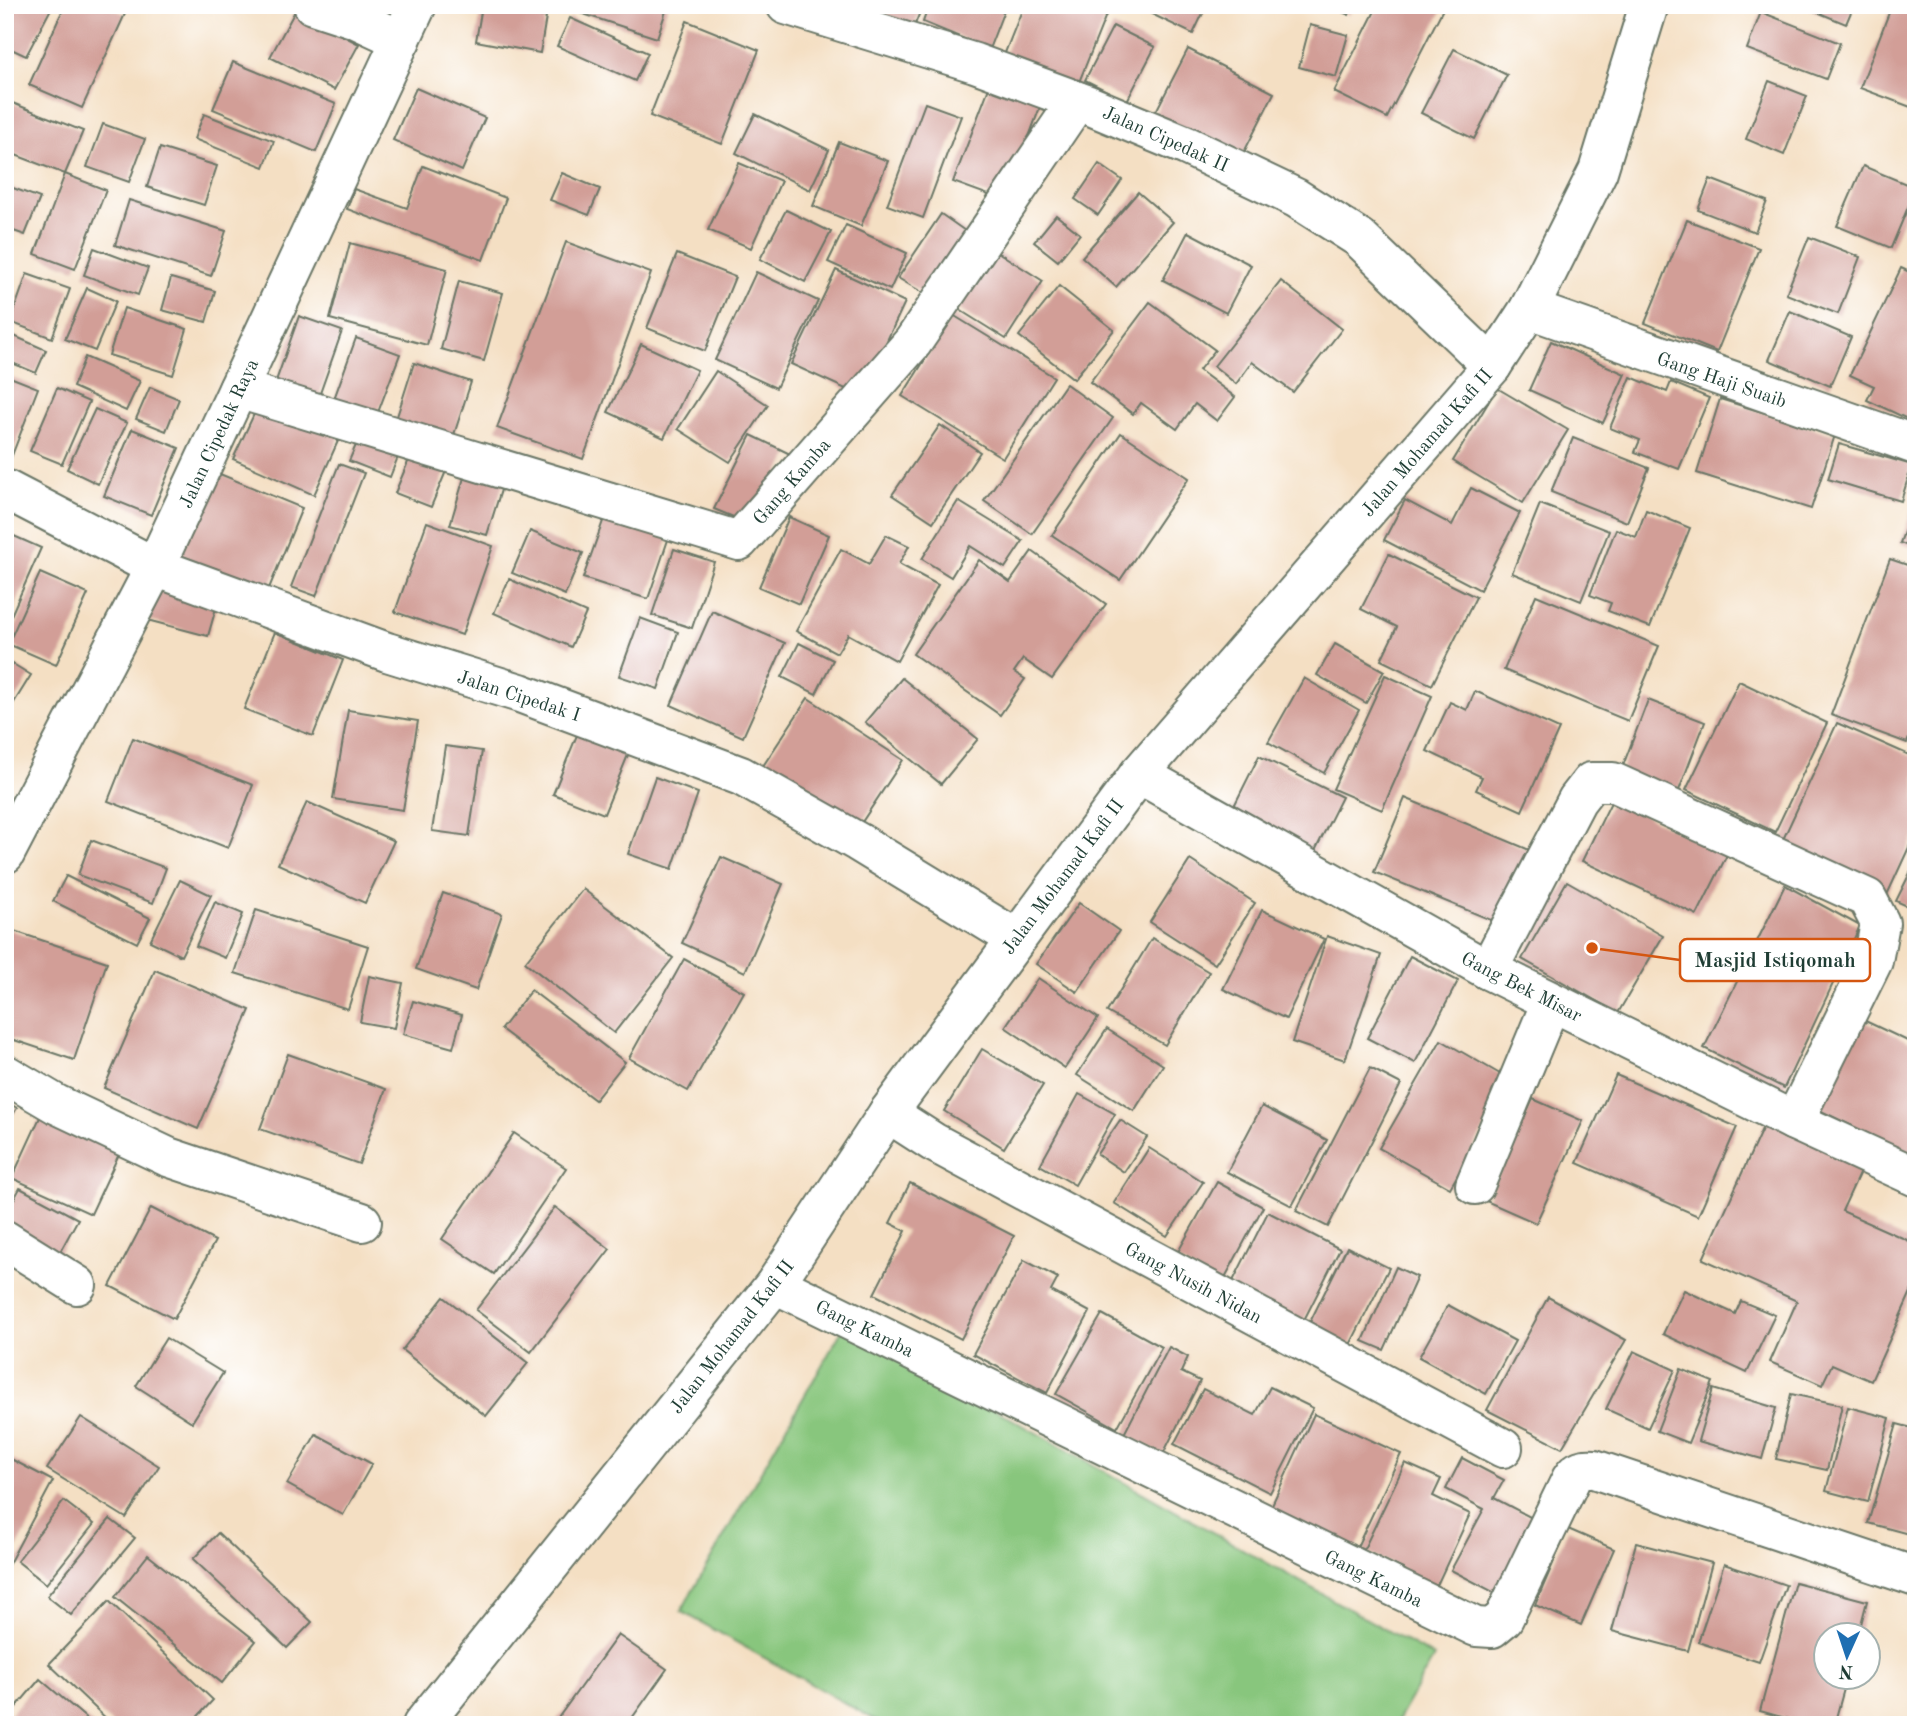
<svg xmlns="http://www.w3.org/2000/svg" width="1921" height="1730" font-family="'Old Standard TT',serif">
  <style>
    .green { fill: #88c67d; stroke: #548258; stroke-width: 2 }
    .building { fill: #d29e97 }
    .lines { fill: none; stroke-linecap: round; stroke-linejoin: round }
    .minor-casing { stroke: #6a7666; stroke-width: 42 }
    .secondary-casing { stroke: #6a7666; stroke-width: 42 }
    .minor { stroke: #fff; stroke-width: 38 }
    .secondary { stroke: #fff; stroke-width: 38 }
    .labels { text-anchor: middle; stroke-width: 5; stroke-linejoin: round; paint-order: stroke }
    .street-label { font-size: 19px; fill: #1f3d34; stroke: #fff }
    .leader { fill: none; stroke: #d45610; stroke-width: 2.5 }
    .callout-dot { fill: #d45610; stroke: #fff; stroke-width: 2.5 }
    .callout { fill: #fff; stroke: #d45610; stroke-width: 2.5 }
    .callout-label { font-size: 21px; text-anchor: middle; font-weight: bold; fill: #1f3d34 }
  </style>
  <rect width="100%" height="100%" fill="#fff"/>
  <filter id="ink" filterUnits="userSpaceOnUse"><feTurbulence type="fractalNoise" baseFrequency=".0143" numOctaves="2"/><feDisplacementMap in="SourceGraphic" scale="14" xChannelSelector="R" yChannelSelector="G"/><feConvolveMatrix kernelMatrix="1 2 1 2 8 2 1 2 1" color-interpolation-filters="sRGB"/></filter>
  <filter id="wash" filterUnits="userSpaceOnUse"><feTurbulence type="fractalNoise" baseFrequency=".00686" numOctaves="4" result="noise"/><feDisplacementMap in="SourceGraphic" scale="28" xChannelSelector="R" yChannelSelector="G"/><feGaussianBlur stdDeviation="1.57" result="paint"/><feColorMatrix in="noise" values="0 0 0 0 0 0 0 0 0 0 0 0 0 0 0 0 0 1.4 0 .05"/><feComposite in="paint" operator="in"/></filter>
  <g filter="url(#wash)">
    <rect width="100%" height="100%" fill="#f4dfc3"/>
    <path class="green" d="M845,1325L1434,1657L1395,1725H884L681,1611Z"/>
    <g id="blocks">
      <g class="building">
        <path d="M8,5H53L26,56L5,46V11Z"/>
        <path d="M65,5H105L125,14L82,108L29,85Z"/>
        <path d="M566,5H668L657,38L565,8Z"/>
        <path d="M846,5H871L868,14Z"/>
        <path d="M888,5H923L911,34L881,22Z"/>
        <path d="M929,5H1006L989,49L923,22Z"/>
        <path d="M1024,5H1110L1077,87L1003,58Z"/>
        <path d="M1133,5H1207L1193,34Z"/>
        <path d="M1325,5H1353L1349,15Z"/>
        <path d="M1378,5H1445L1387,118L1334,92Z"/>
        <path d="M1800,5H1854L1846,24Z"/>
        <path d="M1892,5H1916V109L1860,88Z"/>
        <path d="M482,6L546,17L540,53L476,41Z"/>
        <path d="M295,11L359,44L334,90L270,57Z"/>
        <path d="M1761,12L1840,43L1826,79L1747,49Z"/>
        <path d="M570,18L648,53L635,81L557,46Z"/>
        <path d="M687,21L759,50L722,144L650,116Z"/>
        <path d="M1310,25L1348,35L1336,77L1299,67Z"/>
        <path d="M1113,26L1155,47L1127,101L1085,80Z"/>
        <path d="M1188,49L1274,93L1239,162L1152,119Z"/>
        <path d="M1454,49L1507,75L1474,139L1421,113Z"/>
        <path d="M233,62L336,104L316,152L213,109Z"/>
        <path d="M992,80L1043,99L1005,201L953,182Z"/>
        <path d="M1769,81L1807,96L1784,155L1746,139Z"/>
        <path d="M416,88L485,118L462,171L393,140Z"/>
        <path d="M5,100L83,131L65,174L5,151Z"/>
        <path d="M925,103L961,116L923,218L887,205Z"/>
        <path d="M204,114L274,141L264,167L194,139Z"/>
        <path d="M755,114L829,150L810,190L736,153Z"/>
        <path d="M103,124L145,139L129,182L87,167Z"/>
        <path d="M839,142L888,161L861,226L813,206Z"/>
        <path d="M160,148L217,166L204,205L147,187Z"/>
        <path d="M739,163L781,181L751,248L708,230Z"/>
        <path d="M1099,164L1122,180L1098,215L1075,199Z"/>
        <path d="M423,166L506,198L483,260L347,209L354,189L407,208Z"/>
        <path d="M1863,166L1916,188L1891,248L1837,226Z"/>
        <path d="M562,173L600,189L589,215L550,200Z"/>
        <path d="M65,174L106,190L75,269L35,254Z"/>
        <path d="M1710,179L1767,201L1755,232L1698,210Z"/>
        <path d="M5,185L40,198L25,235L5,228Z"/>
        <path d="M1138,192L1173,222L1116,287L1082,257Z"/>
        <path d="M129,200L226,231L211,276L115,245Z"/>
        <path d="M786,210L831,232L805,282L760,259Z"/>
        <path d="M941,214L975,238L935,300L898,278Z"/>
        <path d="M1056,215L1080,234L1058,261L1034,242Z"/>
        <path d="M1687,220L1759,248L1717,352L1645,323Z"/>
        <path d="M846,225L907,253L890,290L828,262Z"/>
        <path d="M1188,232L1251,265L1226,313L1163,280Z"/>
        <path d="M1809,237L1860,257L1838,314L1786,294Z"/>
        <path d="M566,242L651,273L583,459L497,428Z"/>
        <path d="M350,243L447,269L427,345L330,319Z"/>
        <path d="M94,248L148,268L138,295L84,275Z"/>
        <path d="M993,249L1043,281L1006,339L955,307Z"/>
        <path d="M677,254L735,277L705,351L647,328Z"/>
        <path d="M1901,268L1916,275V423L1867,400L1874,386L1850,375Z"/>
        <path d="M836,270L905,302L861,396L791,364Z"/>
        <path d="M756,272L818,301L776,388L715,360Z"/>
        <path d="M27,274L70,289L52,338L10,322Z"/>
        <path d="M171,278L215,291L206,322L162,310Z"/>
        <path d="M459,281L503,293L484,361L441,349Z"/>
        <path d="M1281,281L1342,329L1293,392L1252,362L1236,384L1214,366Z"/>
        <path d="M1059,286L1114,330L1074,379L1019,336Z"/>
        <path d="M87,288L116,301L95,351L65,339Z"/>
        <path d="M1150,302L1215,350L1199,370L1235,397L1217,421L1195,404L1177,429L1141,403L1133,414L1090,382Z"/>
        <path d="M124,308L187,329L173,375L109,355Z"/>
        <path d="M1790,311L1851,337L1830,386L1769,360Z"/>
        <path d="M953,315L1054,377L1003,458L902,396Z"/>
        <path d="M299,316L342,331L318,399L275,384Z"/>
        <path d="M5,332L46,350L36,373L5,360Z"/>
        <path d="M356,338L400,354L377,415L334,399Z"/>
        <path d="M1551,341L1625,374L1603,423L1529,390Z"/>
        <path d="M641,344L697,370L664,438L608,412Z"/>
        <path d="M85,357L140,381L126,411L73,387Z"/>
        <path d="M414,363L471,382L450,447L393,429Z"/>
        <path d="M716,371L768,405L730,462L678,429Z"/>
        <path d="M5,375L38,388L9,463L5,462Z"/>
        <path d="M1631,377L1667,392L1671,382L1709,398L1679,469L1635,452L1640,440L1610,428Z"/>
        <path d="M1066,384L1113,418L1032,534L984,501Z"/>
        <path d="M150,387L179,399L166,431L136,419Z"/>
        <path d="M57,388L89,402L62,464L30,451Z"/>
        <path d="M1497,388L1568,430L1523,503L1453,461Z"/>
        <path d="M262,397L342,432L314,495L233,459Z"/>
        <path d="M1720,399L1835,435L1811,509L1697,473Z"/>
        <path d="M95,409L127,423L98,484L67,469Z"/>
        <path d="M940,425L980,452L933,522L892,495Z"/>
        <path d="M132,429L179,448L151,515L104,496Z"/>
        <path d="M363,429L403,444L390,477L349,461Z"/>
        <path d="M1121,433L1189,478L1120,580L1052,535Z"/>
        <path d="M751,435L790,454L748,523L714,509Z"/>
        <path d="M1573,438L1649,468L1627,522L1551,492Z"/>
        <path d="M1839,444L1912,465L1901,501L1828,479Z"/>
        <path d="M413,450L449,464L431,507L395,493Z"/>
        <path d="M339,464L364,473L316,596L291,587Z"/>
        <path d="M468,464L505,477L487,535L450,525Z"/>
        <path d="M215,472L302,508L268,591L180,556Z"/>
        <path d="M1471,488L1520,513L1480,590L1384,540L1405,500L1452,525Z"/>
        <path d="M958,501L1023,541L1005,568L970,546L951,577L922,559Z"/>
        <path d="M1915,502H1916V549L1900,543Z"/>
        <path d="M1540,504L1609,531L1581,601L1512,573Z"/>
        <path d="M608,507L672,528L648,599L583,578Z"/>
        <path d="M1646,510L1690,528L1650,627L1608,611L1611,603L1590,595L1616,529L1636,537Z"/>
        <path d="M789,517L829,535L799,604L759,587Z"/>
        <path d="M427,522L493,546L462,635L395,612Z"/>
        <path d="M530,531L583,553L565,595L512,573Z"/>
        <path d="M5,532L41,548L5,629Z"/>
        <path d="M886,535L909,546L899,564L938,585L897,661L848,634L837,653L796,631L841,549L869,564Z"/>
        <path d="M674,549L714,562L692,628L652,615Z"/>
        <path d="M1032,551L1106,604L1052,679L1023,659L1014,672L1025,679L1000,715L913,654L979,560L1010,582Z"/>
        <path d="M1389,554L1476,597L1432,685L1381,660L1397,627L1361,609Z"/>
        <path d="M1890,559L1916,568V719L1907,743L1831,715Z"/>
        <path d="M40,573L88,594L56,665L8,644Z"/>
        <path d="M509,579L586,613L571,647L494,613Z"/>
        <path d="M156,585L218,601L208,636L147,620Z"/>
        <path d="M1536,595L1659,646L1628,721L1504,670Z"/>
        <path d="M712,611L785,643L743,737L671,705Z"/>
        <path d="M640,618L678,632L658,689L619,676Z"/>
        <path d="M275,632L343,660L313,736L244,709Z"/>
        <path d="M799,643L833,660L816,694L782,677Z"/>
        <path d="M1335,644L1384,671L1366,703L1317,675Z"/>
        <path d="M5,659L31,675L5,717Z"/>
        <path d="M1385,675L1432,696L1382,810L1333,789Z"/>
        <path d="M902,678L978,739L941,784L865,722Z"/>
        <path d="M1304,678L1359,710L1324,773L1268,742Z"/>
        <path d="M1739,681L1827,723L1775,832L1686,790Z"/>
        <path d="M1475,691L1559,729L1522,811L1476,790L1482,777L1427,751L1450,702L1467,710Z"/>
        <path d="M808,698L903,760L852,837L757,775Z"/>
        <path d="M1648,700L1705,722L1678,793L1621,771Z"/>
        <path d="M348,710L418,721L403,810L333,799Z"/>
        <path d="M1837,723L1916,758V832L1887,895L1780,846Z"/>
        <path d="M579,730L630,750L604,814L553,794Z"/>
        <path d="M133,738L253,785L228,848L108,801Z"/>
        <path d="M445,746L482,751L469,836L432,831Z"/>
        <path d="M1259,756L1342,797L1312,857L1229,816Z"/>
        <path d="M655,777L698,793L672,869L628,854Z"/>
        <path d="M1405,798L1539,854L1508,927L1374,872Z"/>
        <path d="M1612,800L1727,855L1697,915L1582,861Z"/>
        <path d="M307,802L394,841L365,903L278,864Z"/>
        <path d="M91,840L166,868L153,903L78,875Z"/>
        <path d="M721,857L783,884L745,972L682,943Z"/>
        <path d="M1190,860L1255,903L1215,964L1150,922Z"/>
        <path d="M1916,861V910L1896,901Z"/>
        <path d="M66,876L150,918L137,943L53,901Z"/>
        <path d="M180,880L211,895L181,956L150,941Z"/>
        <path d="M1567,881L1663,936L1618,1013L1522,959Z"/>
        <path d="M1785,885L1860,926L1784,1088L1704,1048Z"/>
        <path d="M583,889L673,958L614,1033L525,962Z"/>
        <path d="M443,893L502,914L476,990L416,969Z"/>
        <path d="M215,902L243,914L225,958L196,946Z"/>
        <path d="M1079,903L1119,931L1077,992L1036,964Z"/>
        <path d="M256,910L368,946L348,1009L235,973Z"/>
        <path d="M1262,910L1324,939L1286,1019L1223,989Z"/>
        <path d="M5,928L107,962L74,1060L5,1037Z"/>
        <path d="M1327,936L1381,955L1345,1060L1292,1042Z"/>
        <path d="M1152,938L1209,972L1165,1045L1107,1012Z"/>
        <path d="M1410,956L1458,981L1415,1063L1367,1038Z"/>
        <path d="M684,959L744,992L688,1091L629,1058Z"/>
        <path d="M155,970L250,1010L198,1129L104,1088Z"/>
        <path d="M369,976L403,983L394,1028L360,1022Z"/>
        <path d="M1038,978L1098,1018L1065,1068L1005,1027Z"/>
        <path d="M531,990L625,1062L595,1100L501,1029Z"/>
        <path d="M413,1001L462,1015L453,1048L403,1034Z"/>
        <path d="M1859,1018L1916,1045V1157L1815,1108Z"/>
        <path d="M1107,1029L1163,1065L1134,1111L1077,1075Z"/>
        <path d="M1441,1040L1512,1081L1450,1188L1379,1148Z"/>
        <path d="M982,1049L1043,1085L1004,1148L944,1111Z"/>
        <path d="M288,1054L386,1089L359,1164L260,1129Z"/>
        <path d="M1370,1068L1401,1084L1328,1227L1296,1211Z"/>
        <path d="M1616,1075L1737,1127L1698,1216L1577,1163Z"/>
        <path d="M1079,1094L1115,1114L1075,1185L1040,1165Z"/>
        <path d="M1533,1099L1583,1121L1536,1223L1486,1201Z"/>
        <path d="M5,1101L17,1108L5,1127Z"/>
        <path d="M1262,1106L1327,1140L1292,1206L1227,1172Z"/>
        <path d="M41,1115L120,1152L91,1214L12,1178Z"/>
        <path d="M1120,1120L1147,1137L1124,1172L1097,1154Z"/>
        <path d="M1766,1120L1864,1163L1842,1211L1916,1244V1281L1871,1381L1832,1364L1822,1385L1770,1362L1797,1301L1703,1259Z"/>
        <path d="M514,1133L566,1168L494,1274L442,1239Z"/>
        <path d="M1149,1148L1203,1182L1167,1236L1114,1203Z"/>
        <path d="M1217,1182L1263,1207L1221,1285L1174,1259Z"/>
        <path d="M910,1183L1014,1236L961,1339L874,1294L906,1231L890,1223Z"/>
        <path d="M20,1188L78,1219L55,1261L5,1232V1216Z"/>
        <path d="M555,1207L610,1249L531,1352L476,1310Z"/>
        <path d="M151,1208L215,1241L174,1319L110,1286Z"/>
        <path d="M1268,1212L1340,1249L1302,1324L1230,1287Z"/>
        <path d="M1347,1247L1389,1268L1350,1345L1309,1324Z"/>
        <path d="M1024,1260L1058,1278L1051,1291L1090,1312L1047,1393L973,1354Z"/>
        <path d="M1396,1267L1417,1277L1384,1350L1363,1341Z"/>
        <path d="M1684,1290L1735,1314L1741,1301L1775,1315L1747,1373L1663,1334Z"/>
        <path d="M444,1297L528,1363L486,1416L402,1350Z"/>
        <path d="M1548,1297L1626,1340L1562,1448L1487,1410Z"/>
        <path d="M1448,1305L1515,1341L1486,1394L1419,1357Z"/>
        <path d="M1102,1314L1162,1347L1117,1428L1056,1394Z"/>
        <path d="M166,1338L223,1373L192,1422L136,1386Z"/>
        <path d="M1169,1347L1188,1357L1181,1372L1200,1381L1163,1454L1124,1434Z"/>
        <path d="M1634,1351L1675,1370L1648,1428L1606,1409Z"/>
        <path d="M1681,1369L1713,1382L1688,1443L1657,1431Z"/>
        <path d="M1270,1387L1313,1408L1270,1493L1174,1444L1203,1389L1255,1415Z"/>
        <path d="M1713,1389L1776,1408L1762,1459L1698,1441Z"/>
        <path d="M1791,1394L1842,1405L1827,1470L1776,1459Z"/>
        <path d="M1848,1407L1890,1418L1868,1502L1826,1491Z"/>
        <path d="M1314,1414L1401,1454L1356,1549L1270,1509Z"/>
        <path d="M81,1417L159,1466L126,1518L47,1469Z"/>
        <path d="M1897,1424L1916,1429V1536L1868,1523Z"/>
        <path d="M316,1434L372,1464L343,1515L287,1484Z"/>
        <path d="M9,1458L53,1481L5,1571V1466Z"/>
        <path d="M1462,1458L1504,1480L1494,1498L1536,1520L1497,1594L1451,1570L1484,1509L1446,1489Z"/>
        <path d="M1405,1463L1441,1479L1433,1496L1470,1514L1432,1596L1400,1581L1405,1570L1363,1551Z"/>
        <path d="M64,1501L94,1524L46,1584L17,1561Z"/>
        <path d="M110,1519L135,1538L71,1615L47,1596Z"/>
        <path d="M1568,1529L1614,1549L1581,1625L1535,1605Z"/>
        <path d="M218,1533L312,1622L287,1648L193,1559Z"/>
        <path d="M1636,1543L1712,1563L1688,1651L1612,1631Z"/>
        <path d="M148,1555L256,1641L222,1683L115,1597Z"/>
        <path d="M1724,1564L1786,1585L1759,1662L1698,1642Z"/>
        <path d="M1795,1582L1867,1601L1858,1636H1826V1678H1847L1834,1725H1811L1760,1711Z"/>
        <path d="M109,1601L213,1700L190,1725H113L49,1664Z"/>
        <path d="M618,1635L667,1669L627,1725H553Z"/>
        <path d="M40,1679L94,1725H5V1720Z"/>
      </g>
    </g>
  </g>
  <g filter="url(#ink)">
    <use href="#blocks" fill-opacity="0" stroke="#6a7666" stroke-width="2"/>
    <g class="lines">
      <g class="minor-casing">
        <g id="minor">
          <path d="M313,5L356,19L401,40"/>
          <path d="M786,5L975,63L1086,104L1187,146L1296,198L1359,238L1492,366"/>
          <path d="M1529,309L1916,445"/>
          <path d="M238,389L739,541L913,342L1077,101"/>
          <path d="M5,489L155,567L387,652L520,693L741,776L858,842L1015,938"/>
          <path d="M1139,774L1488,970L1794,1121L1916,1177"/>
          <path d="M5,854L155,567L417,5"/>
          <path d="M1488,970L1577,800L1591,782H1613L1867,898L1880,923L1873,961L1794,1121"/>
          <path d="M5,1074L56,1104L168,1157L362,1222"/>
          <path d="M888,1113L933,1142L1503,1448"/>
          <path d="M1475,1185L1551,1002"/>
          <path d="M5,1240L77,1285"/>
          <path d="M775,1284L1476,1627L1492,1628L1504,1618L1571,1479C1577,1469 1584,1468 1594,1469L1916,1577"/>
        </g>
      </g>
      <g class="secondary-casing">
        <path id="secondary" d="M422,1725L775,1284L888,1113L1139,774L1492,366L1529,309L1598,171L1649,5"/>
      </g>
      <use href="#minor" class="minor"/>
      <use href="#secondary" class="secondary"/>
    </g>
  </g>
  <g class="labels">
    <g class="street-label">
      <text transform="translate(1166 138) rotate(24)" y="7">Jalan Cipedak II</text>
      <text transform="translate(1722 379) rotate(19)" y="7">Gang Haji Suaib</text>
      <text transform="translate(218 433) rotate(-65)" y="7">Jalan Cipedak Raya</text>
      <text transform="translate(1426 442) rotate(-49)" y="7">Jalan Mohamad Kafi II</text>
      <text transform="translate(791 481) rotate(-49)" y="7">Gang Kamba</text>
      <text transform="translate(519 695) rotate(18)" y="7">Jalan Cipedak I</text>
      <text transform="translate(1062 876) rotate(-53)" y="7">Jalan Mohamad Kafi II</text>
      <text transform="translate(1522 986) rotate(27)" y="7">Gang Bek Misar</text>
      <text transform="translate(1194 1282) rotate(28)" y="7">Gang Nusih Nidan</text>
      <text transform="translate(865 1328) rotate(26)" y="7">Gang Kamba</text>
      <text transform="translate(731 1336) rotate(-52)" y="7">Jalan Mohamad Kafi II</text>
      <text transform="translate(1374 1578) rotate(26)" y="7">Gang Kamba</text>
    </g>
  </g>
  <path class="leader" d="M1592 948L1680 960"/>
  <circle class="callout-dot" cx="1592" cy="948" r="7"/>
  <rect class="callout" x="1680" y="939" width="190" height="42" rx="7"/>
  <g class="callout-label">
    <text x="1775" y="967">Masjid Istiqomah</text>
  </g>
  <rect width="1921" height="1730" fill="none" stroke="#fff" stroke-width="28"/>
  <g transform="translate(1847 1656) rotate(183)"><circle r="33" fill="#ffffff" stroke="#a5b1ae" stroke-width="2"/>
  <path d="M0-5L12 26L0 18L-12 26Z" fill="#1f6fb2"/>
  <text y="-10" font-size="19" font-weight="bold" text-anchor="middle" fill="#1f3d34">N</text>
  </g>
</svg>
